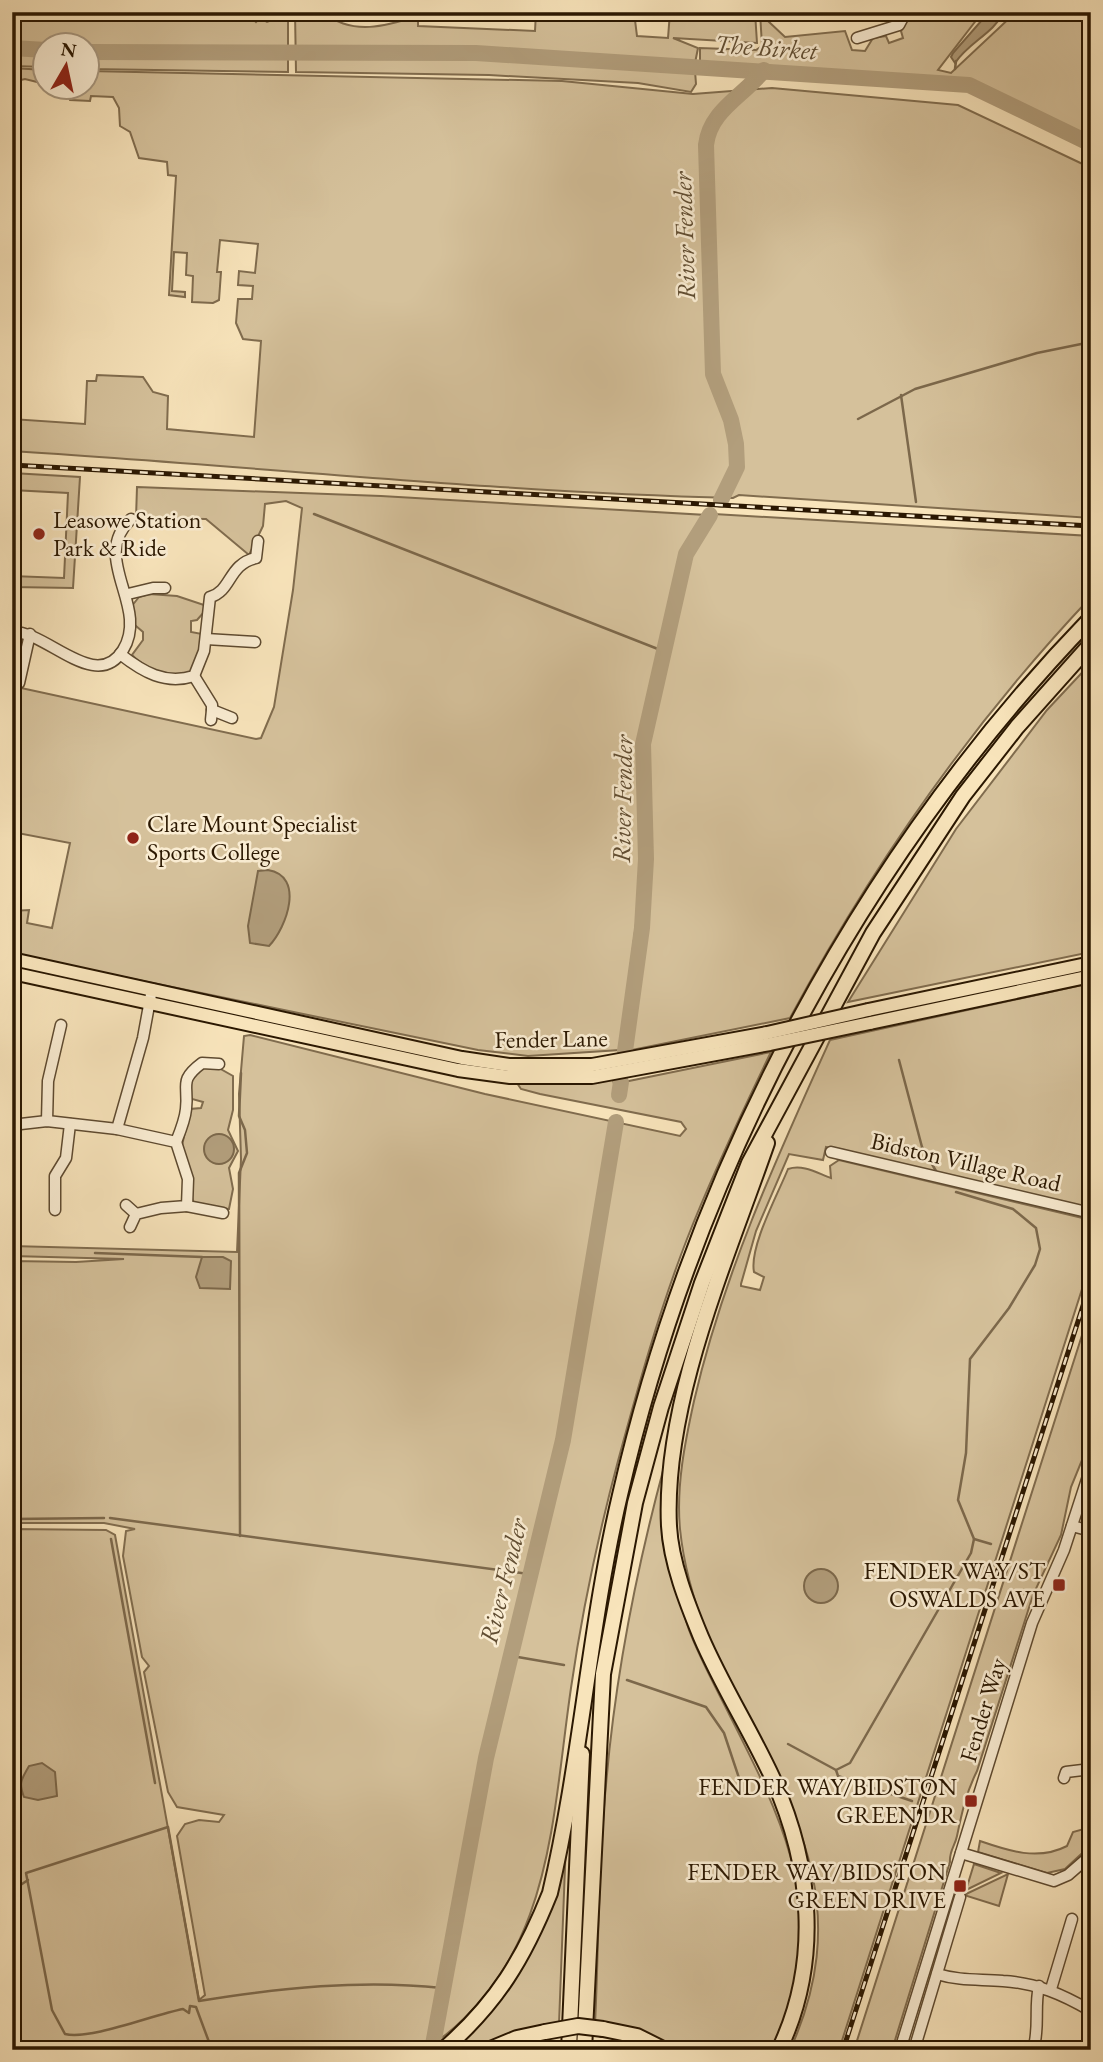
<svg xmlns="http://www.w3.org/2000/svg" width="1103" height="2062" font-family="'EB Garamond',serif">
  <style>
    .green { fill: #d5c19b; stroke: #806c4e; stroke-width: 2; fill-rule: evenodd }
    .water { fill: #b29e7c; stroke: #7c684b; stroke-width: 2 }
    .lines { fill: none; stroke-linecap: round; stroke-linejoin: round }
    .stream { stroke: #7c684b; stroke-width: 2.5 }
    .river { stroke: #b29e7c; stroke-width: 16 }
    .minor-casing { stroke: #5e4a30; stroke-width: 13 }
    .major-casing { stroke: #2a1701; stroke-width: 16 }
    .highway-casing { stroke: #2a1701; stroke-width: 18 }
    .minor { stroke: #faedd3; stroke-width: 10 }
    .major { stroke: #f8e4bb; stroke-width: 12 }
    .highway { stroke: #f8e4bb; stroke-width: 14 }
    .rail-casing { stroke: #2a1701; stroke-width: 5 }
    .rail { stroke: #faedd3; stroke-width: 2.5; stroke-dasharray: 8; stroke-linecap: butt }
    .major-bridge-casing { stroke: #2a1701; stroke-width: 16; stroke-linecap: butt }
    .highway-bridge-casing { stroke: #2a1701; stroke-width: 18; stroke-linecap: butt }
    .major-bridge { stroke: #f8e4bb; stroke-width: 12 }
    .highway-bridge { stroke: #f8e4bb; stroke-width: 14 }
    .poi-dot { fill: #8f2418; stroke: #faedd3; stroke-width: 2.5 }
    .labels { text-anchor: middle; stroke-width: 5; stroke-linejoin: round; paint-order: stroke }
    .poi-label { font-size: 24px; fill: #2a1701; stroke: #faedd3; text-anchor: end }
    .street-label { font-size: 24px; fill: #2a1701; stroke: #faedd3 }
    .water-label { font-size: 26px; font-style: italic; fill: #604d32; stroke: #faedd3 }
  </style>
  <rect width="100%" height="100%" fill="#f8e4bb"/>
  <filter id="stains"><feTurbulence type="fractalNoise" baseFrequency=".00286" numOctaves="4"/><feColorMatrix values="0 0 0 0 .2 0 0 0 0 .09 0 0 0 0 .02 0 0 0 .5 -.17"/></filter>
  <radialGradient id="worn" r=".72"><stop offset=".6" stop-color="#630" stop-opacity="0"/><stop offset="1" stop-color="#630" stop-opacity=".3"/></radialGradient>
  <g class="green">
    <path d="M12,12H246L256,22L260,18L267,22L288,14V72L88,69V46H46L45,67L12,66Z"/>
    <path d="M295,12H306L321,19L324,13C353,36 386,26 418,16V26L535,31L536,12H634L637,36L668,38L670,12H755L757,43L673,38L698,48L695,63H627L695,71L696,84L691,92L638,83L489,75L296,72Z"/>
    <path d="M760,12H767L768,21L785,37L845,31L852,50L865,51L873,38L886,36L889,43L903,38L901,31L907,19L981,14L938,70L951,73L1016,12H1091V138L970,82L700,64V48L756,50L762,46Z"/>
    <path d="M12,68L45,70V84L25,79L12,82Z"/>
    <path d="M88,71L562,81L693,94L772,88L958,105L1091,168V518L739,495L733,498C493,492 252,466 12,451V419L85,424L87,381H96L97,375L143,377L153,392L168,396L167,429L254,437L261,341L243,339L236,323L238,299H252L253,286L238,285L239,271L255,273L258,244L220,240L217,272H221L219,300L213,303L192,302L193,276L186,275L187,253L174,252L172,291L185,292V297L169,295L176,176L168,175L167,162L139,158L130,132L120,126L119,108L113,97L91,96L90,101L70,100L63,88H88Z"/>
    <path d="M12,473L80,477L73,588L12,587V576L64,578L68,493L12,490Z"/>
    <path d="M137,487L381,496L706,515L680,560L645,722L641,762L642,876L620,1050L528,1056L478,1050L12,954V911L29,910L27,923L52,928L70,843L12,832V686L256,739L261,738L274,707L293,590L302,508L286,501L265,504L263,526L249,555L206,519L136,518Z"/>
    <path d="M714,514L1091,536V597C972,723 872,866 790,1018L627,1051L648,902L649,743L688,554Z"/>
    <path d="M149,594L177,596L204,605L205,611L197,620L191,621V632L202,634C201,642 201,653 199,662C189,691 145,669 132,655L143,640V632L136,626L132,629L131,607L139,597Z"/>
    <path d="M1091,663V952L848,1002L956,829L1047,710Z"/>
    <path d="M1091,983V1210L826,1147L823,1160L789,1154L756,1231L741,1284V1286L760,1290L764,1277L754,1272C749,1247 778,1194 788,1169C803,1164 817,1173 831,1178L830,1166L839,1160L1091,1220V1261L839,2050H790C888,1834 700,1725 680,1529C676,1486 685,1442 694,1401C723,1275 777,1157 830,1040Z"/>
    <path d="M250,1035L485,1094L680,1136L686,1129L681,1122L540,1094L521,1089L517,1083L560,1084L613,1079L614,1084L771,1052C741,1114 712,1175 687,1239C659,1311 638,1387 618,1461C598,1536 582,1612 571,1688C551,1824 553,1965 425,2050H12V1529L106,1530L115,1535L199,2000L205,1995L177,1836L185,1824L199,1820L219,1822L224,1815L177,1807L168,1792L144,1672L149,1666L142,1657L123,1556L126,1531L135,1529L104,1523H12V1261L76,1262L124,1259L12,1256V1246L237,1252L241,1159L239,1094L244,1036ZM614,1122L618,1124L555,1488L488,1754L441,1989L485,1755L502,1691L571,1386Z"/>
    <path d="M205,1067H217L233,1076V1110L228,1130L238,1151L229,1168L233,1189L229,1209L205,1207L193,1202L181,1150L190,1109L201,1108L203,1102L192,1099L187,1090L196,1072Z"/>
    <path d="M1091,1307V1438L1071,1487L1061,1535L1033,1595L977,1771C966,1793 962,1812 957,1836C955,1846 949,1851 950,1862L892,2050H854Z"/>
    <path d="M664,1467C665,1524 670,1576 689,1630C700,1659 716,1688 730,1716C778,1811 822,1896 791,2005C787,2020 779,2035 773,2050H671L595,2024C599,1944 598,1864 606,1785C615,1678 636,1571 664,1467Z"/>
    <path d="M1091,1827V1845L1065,1869L1047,1873L978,1852L980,1841C1009,1851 1038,1861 1067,1846L1073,1832Z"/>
    <path d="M566,1841L559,2024L503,2037L473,2050H450C525,1984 544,1935 566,1841Z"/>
    <path d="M974,1864L1001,1873L966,1890Z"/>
    <path d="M1008,1874L999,1906L967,1896L966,1894Z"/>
  </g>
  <g class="water">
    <path d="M989,12H1004C993,34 969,42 955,63L951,57L953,53Z"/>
    <path d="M268,870C305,876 287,927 269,946L250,943L248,926L258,871Z"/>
    <circle cx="219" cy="1149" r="15"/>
    <path d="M202,1257H223L231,1261L230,1289L200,1288L196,1277Z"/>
    <circle cx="821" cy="1586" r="17"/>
    <path d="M42,1763L55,1772L57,1796L38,1800L24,1797C18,1782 22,1779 29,1766Z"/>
  </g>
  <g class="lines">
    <g class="stream">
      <path d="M955,69L956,61"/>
      <path d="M901,395L916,502"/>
      <path d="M858,419L915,389L1037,353L1091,342"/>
      <path d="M314,514L663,651"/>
      <path d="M899,1060L922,1147L936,1171"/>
      <path d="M95,1253L202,1257"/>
      <path d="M110,1518L529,1574"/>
      <path d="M12,1519L104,1518"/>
      <path d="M240,1536L239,1173L247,1153L245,1130L239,1116L241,1073"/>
      <path d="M111,1539L155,1783"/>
      <path d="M974,1539L991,1544"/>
      <path d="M512,1656L564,1665"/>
      <path d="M627,1680L706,1707L724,1733L740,1781"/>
      <path d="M788,1744L836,1770"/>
      <path d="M912,1801L838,1776L836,1770L850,1763L971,1553L974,1539L958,1500L966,1453L970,1359L1009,1308L1035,1265L1040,1249L1036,1228L1013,1209L956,1192"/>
      <path d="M19,1886L28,1880"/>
      <path d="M212,2050L196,2007L190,2006L189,2013L183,2009C152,2015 91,2040 65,2034L52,2010L26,1873L168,1827L199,2001C279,1988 362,1979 442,1988"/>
    </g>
    <g class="river">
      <path d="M12,48L46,50"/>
      <path d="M88,52L476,53L969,85L1091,144"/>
      <path d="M721,500L737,467L736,444L731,420L713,374L706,145C710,110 744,96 764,70"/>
      <path d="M625,1051L642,928L646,859L643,744L686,554L710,515"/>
      <path d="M619,1095L621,1082"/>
      <path d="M432,2050L486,1758L563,1440L616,1122"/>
    </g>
    <g class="minor-casing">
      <g id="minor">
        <path d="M857,38L899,25L906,12"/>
        <path d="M128,594L153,588H165"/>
        <path d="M12,632C46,630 96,694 123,650C150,606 89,558 131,519"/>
        <path d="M206,639L255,642"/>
        <path d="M120,654C143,672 165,685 194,676L204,651L210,597C232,591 228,564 256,558L258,541"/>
        <path d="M194,676L212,705V710"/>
        <path d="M19,683L30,634"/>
        <path d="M211,720L212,710L232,718"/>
        <path d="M47,1121L48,1081L61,1025"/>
        <path d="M12,1125L47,1121L117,1129"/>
        <path d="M176,1142C180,1132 185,1120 186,1109C189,1085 178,1081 202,1063L219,1064"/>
        <path d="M831,1152L1091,1213"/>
        <path d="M126,1205L136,1214"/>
        <path d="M187,1206L223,1213"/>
        <path d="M55,1210V1176L66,1158L70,1124"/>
        <path d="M130,1227L136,1214L161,1208L187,1206L188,1179L176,1142L117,1129L143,1038L152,989"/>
        <path d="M1072,1526L1091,1531"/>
        <path d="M1064,1778L1066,1772L1091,1769"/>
        <path d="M961,1853L1054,1881L1068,1875L1091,1855"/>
        <path d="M937,1974C960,1981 979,1979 1003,1981C1036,1983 1062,1994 1091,2011"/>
        <path d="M1051,1989L1072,1919"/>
        <path d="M900,2050L1032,1623L1064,1550L1091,1467"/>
        <path d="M914,2050L960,1897"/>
        <path d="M1033,2050C1040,2028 1034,2008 1039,1986"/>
      </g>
    </g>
    <g class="major-casing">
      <g id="major">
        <path d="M12,959L462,1058L509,1065H592L767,1033"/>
        <path d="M12,973L458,1070L510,1077H592L770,1044"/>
        <path d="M868,1010L1091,963"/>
        <path d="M870,1023L1091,976"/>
      </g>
    </g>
    <g class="highway-casing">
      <g id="highway">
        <path d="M767,1143C727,1259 663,1402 669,1526C671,1563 687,1603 701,1637C722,1686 751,1731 773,1779C812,1866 821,1962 779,2050"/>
        <path d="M603,2029L637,2036L665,2050"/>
        <path d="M443,2050C497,2003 524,1958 550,1893C581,1762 589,1626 620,1495C695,1169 859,858 1091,618"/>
        <path d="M488,2050L517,2038L545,2032"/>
        <path d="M569,2050L582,1754"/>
        <path d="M584,2050L603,1674L635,1503L661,1407L702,1283L749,1163L873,933L963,796L1017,727L1091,644"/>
      </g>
    </g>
    <use href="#minor" class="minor"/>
    <use href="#major" class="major"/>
    <use href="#highway" class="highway"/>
    <g class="rail-casing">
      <g id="rail">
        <path d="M12,465L1091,526"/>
        <path d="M843,2050L1091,1281"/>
      </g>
    </g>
    <use href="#rail" class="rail"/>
    <g class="major-bridge-casing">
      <g id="major-bridge">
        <path d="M767,1033L868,1010"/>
        <path d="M770,1044L870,1023"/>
      </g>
    </g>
    <g class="highway-bridge-casing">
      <path id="highway-bridge" d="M545,2032L578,2026L603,2029"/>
    </g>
    <use href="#major-bridge" class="major-bridge"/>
    <use href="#highway-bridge" class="highway-bridge"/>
  </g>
  <g class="poi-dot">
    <circle cx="39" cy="534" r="7"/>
    <circle cx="133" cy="838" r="7"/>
    <rect x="1052" y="1578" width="14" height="14" rx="3.5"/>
    <rect x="964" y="1794" width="14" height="14" rx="3.5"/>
    <rect x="953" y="1879" width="14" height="14" rx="3.5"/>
  </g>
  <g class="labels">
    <g class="poi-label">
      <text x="53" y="528" text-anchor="start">Leasowe Station<tspan x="53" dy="28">Park &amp; Ride</tspan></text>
      <text x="147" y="832" text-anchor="start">Clare Mount Specialist<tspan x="147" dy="28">Sports College</tspan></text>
      <text x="1045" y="1579">FENDER WAY/ST<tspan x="1045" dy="28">OSWALDS AVE</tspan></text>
      <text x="957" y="1795">FENDER WAY/BIDSTON<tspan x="957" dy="28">GREEN DR</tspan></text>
      <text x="946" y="1880">FENDER WAY/BIDSTON<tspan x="946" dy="28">GREEN DRIVE</tspan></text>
    </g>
    <g class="street-label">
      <text transform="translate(551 1039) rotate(-1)" y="8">Fender Lane</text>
      <text transform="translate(966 1162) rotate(13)" y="8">Bidston Village Road</text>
      <text transform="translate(983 1710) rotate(-73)" y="8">Fender Way</text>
    </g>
    <g class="water-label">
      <text transform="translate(766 47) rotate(4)" y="9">The Birket</text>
      <text transform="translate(684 236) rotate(-92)" y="9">River Fender</text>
      <text transform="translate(622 799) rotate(-89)" y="9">River Fender</text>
      <text transform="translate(503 1581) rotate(-76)" y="9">River Fender</text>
    </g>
  </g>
  <rect width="1103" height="2062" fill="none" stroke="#f8e4bb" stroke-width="42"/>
  <rect x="14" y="14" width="1075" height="2034" fill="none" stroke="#2a1701" stroke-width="3.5"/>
  <rect x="21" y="21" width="1061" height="2020" fill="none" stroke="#2a1701" stroke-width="2"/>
  <g transform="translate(66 66) rotate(9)"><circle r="33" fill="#faedd3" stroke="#a7977f" stroke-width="2"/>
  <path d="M0-5L12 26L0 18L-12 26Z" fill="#8f2418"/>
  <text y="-10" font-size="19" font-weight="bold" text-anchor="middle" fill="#2a1701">N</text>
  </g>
  <rect width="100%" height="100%" filter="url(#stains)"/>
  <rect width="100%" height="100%" fill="url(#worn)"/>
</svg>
